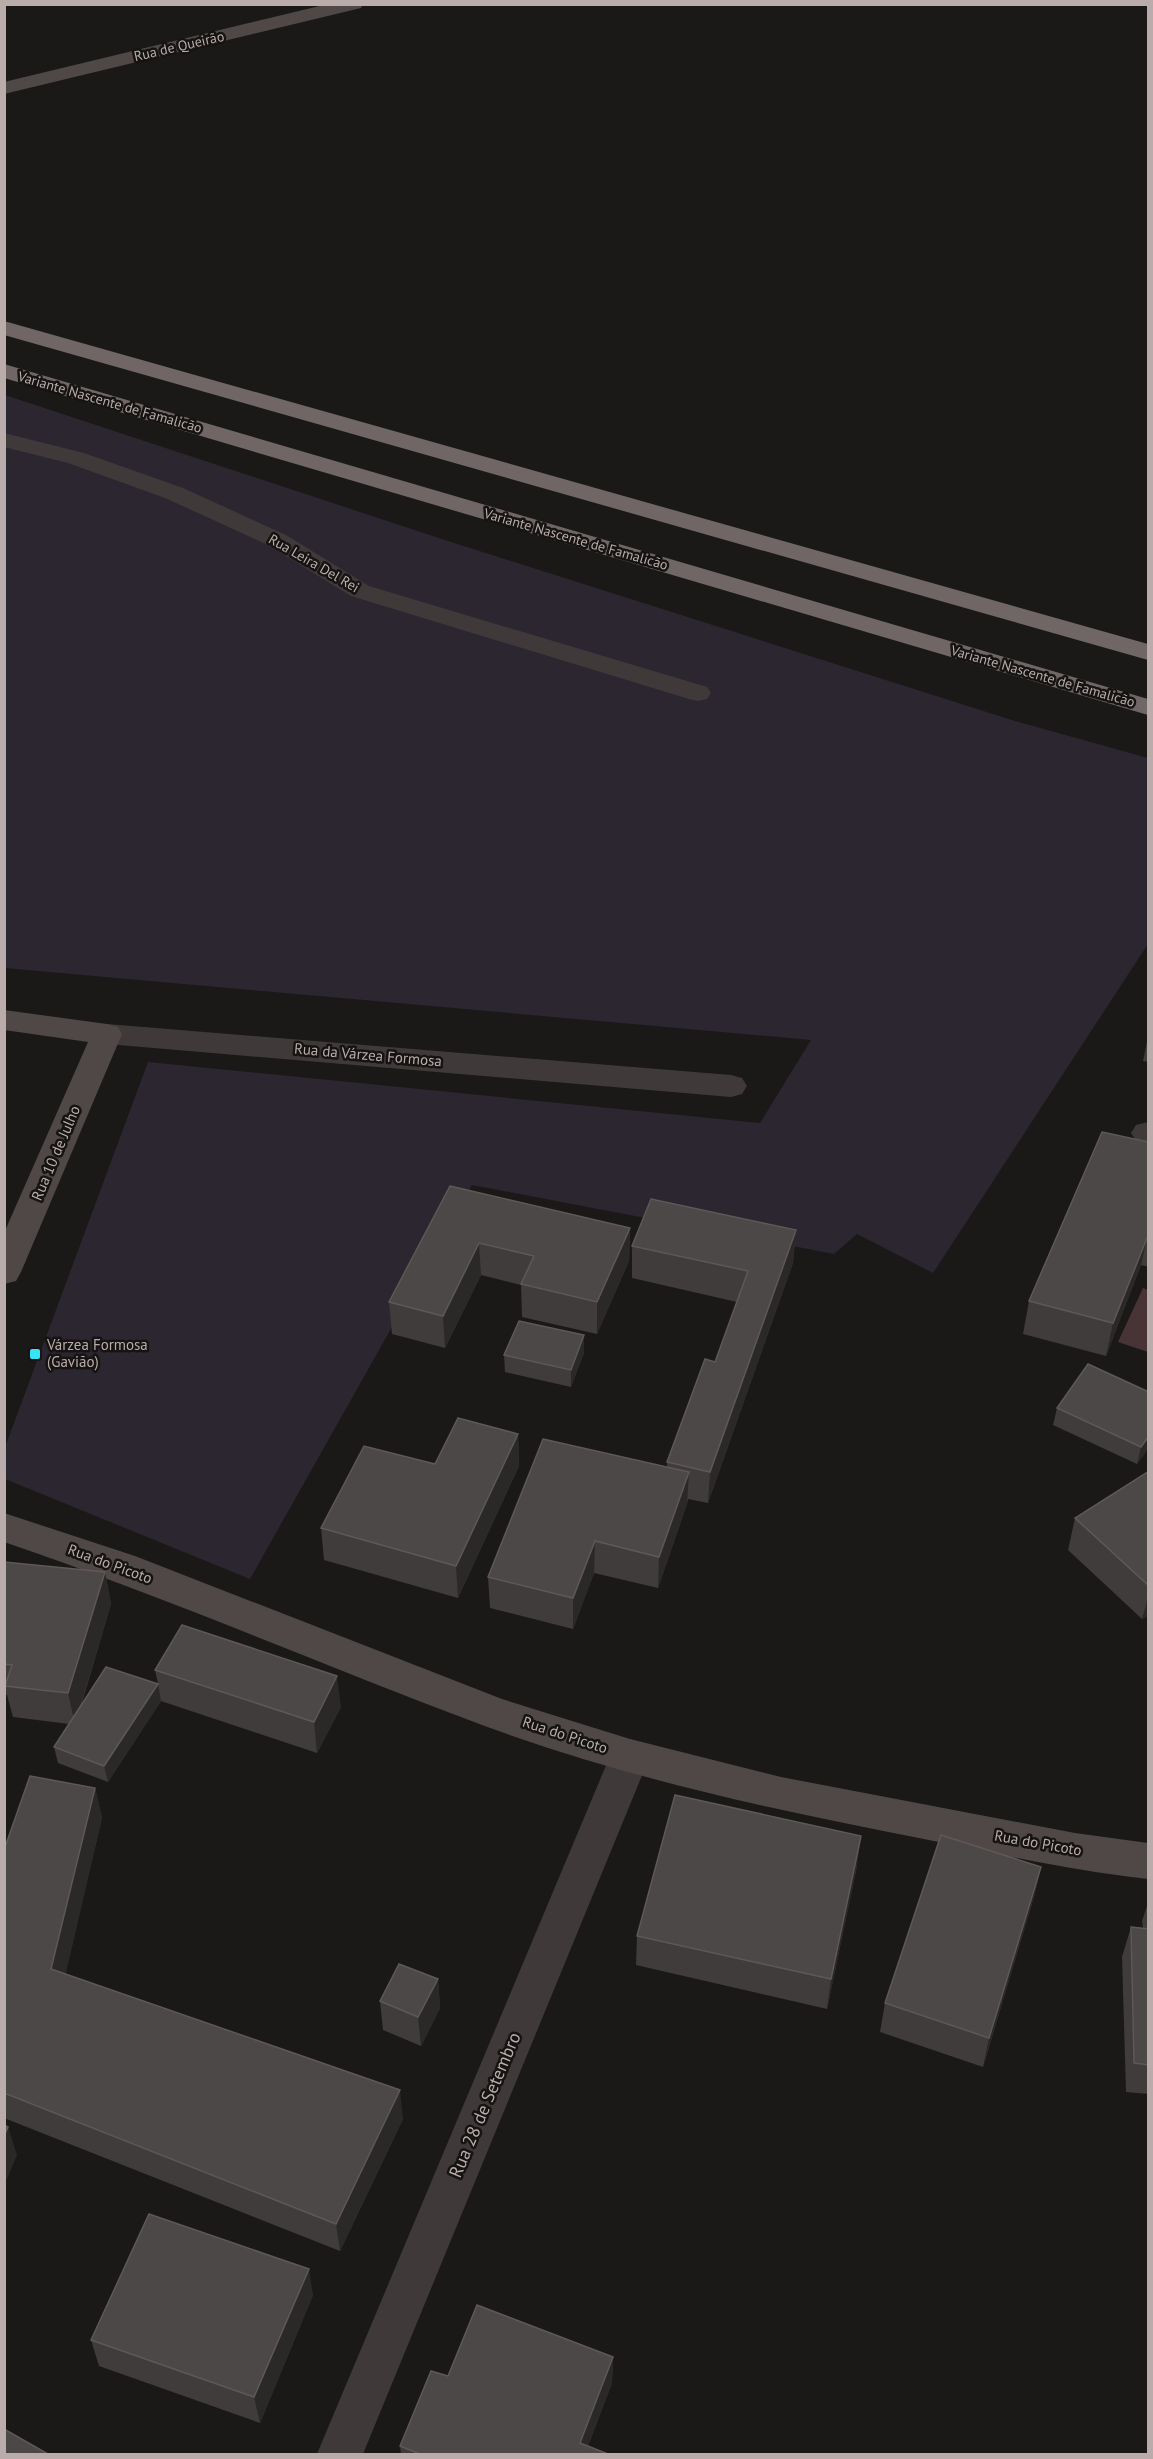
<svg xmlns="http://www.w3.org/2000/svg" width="1153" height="2459" font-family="'PT Sans',sans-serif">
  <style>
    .green { fill: #2b262f }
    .water { fill: #483437 }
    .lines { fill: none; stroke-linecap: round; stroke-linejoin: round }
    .street { fill: #3f3a39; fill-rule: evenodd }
    .secondary { fill: #4f4847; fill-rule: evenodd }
    .highway { fill: #706665; fill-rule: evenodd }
    .wall { fill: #3f3c3b }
    .shaded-wall { fill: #2b2928 }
    .building { fill: #4c4847; stroke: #5e5857; stroke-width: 1.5 }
    .poi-dot { fill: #35e4f5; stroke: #151413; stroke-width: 2 }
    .labels { text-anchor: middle; stroke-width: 5; stroke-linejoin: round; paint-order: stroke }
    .far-street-label { font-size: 14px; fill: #baacaa; stroke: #151413 }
    .street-label { font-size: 15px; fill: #baacaa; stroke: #151413 }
    .poi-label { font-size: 15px; fill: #baacaa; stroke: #151413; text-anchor: start }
    .near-street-label { font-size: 18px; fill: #baacaa; stroke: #151413 }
  </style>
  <rect width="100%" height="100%" fill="#1a1918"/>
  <path class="green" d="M5,395L448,541L1015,721L1148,758V944L933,1273L857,1234L834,1254L472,1185L250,1579L5,1479L4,1450L148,1062L760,1123L811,1040L5,968Z"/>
  <path class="water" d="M1143,1288L1148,1290V1352L1118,1342Z"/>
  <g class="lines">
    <g class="street">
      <path d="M4,433L84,453L183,488L286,535L369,586L707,687L711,693L707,699L698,701L689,699L351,596L268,545L165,498L68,463L4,447Z"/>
      <path d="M107,1024L731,1075L742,1078L747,1086L742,1094L731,1097L107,1044L96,1041L92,1034L96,1027Z"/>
      <path d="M1148,1122V1145L1137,1142L1131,1133L1136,1125Z"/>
      <path d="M630,1739L644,1744L650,1756L363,2454H317L610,1756L616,1744Z"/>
    </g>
    <g class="secondary">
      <path d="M328,4H363L361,8L4,94V82Z"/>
      <path d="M4,1010L107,1024L118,1027L122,1034L21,1272L16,1281L4,1284V1233L88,1042L4,1030Z"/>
      <path d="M4,1513L135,1556L502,1699L630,1739L781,1777L1075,1833L1148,1843V1879C1073,1871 998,1854 924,1839C774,1810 625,1778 482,1725C322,1665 166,1597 4,1542Z"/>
    </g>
    <g class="highway">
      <path d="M4,321L1148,644V660L4,335Z"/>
      <path d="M4,364L1148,699V715L4,378Z"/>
    </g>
  </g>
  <g class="wall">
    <path d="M1149,1032V1062L1143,1061Z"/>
    <path d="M1149,1142V1267L1141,1265L1106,1356L1023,1334L1029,1301Z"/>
    <path d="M450,1186L630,1228L629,1261L597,1334L522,1317L521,1285L481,1275L445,1348L392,1334L389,1302Z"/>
    <path d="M796,1230L793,1263L708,1503L688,1499L687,1504L658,1588L594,1573L573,1629L490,1608L488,1577L667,1467V1462L715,1362L737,1302L632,1278V1246Z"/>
    <path d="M584,1335V1353L571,1387L505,1372L504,1355Z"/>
    <path d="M1149,1392V1447L1137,1464L1053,1425L1057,1408Z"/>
    <path d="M518,1434L519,1466L458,1598L324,1560L321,1528L435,1464Z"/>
    <path d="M1149,1471V1615L1142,1619L1068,1550L1075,1518Z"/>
    <path d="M4,1562L105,1572L111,1604L81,1706L158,1684L155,1670L341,1707L317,1753L161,1701L108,1782L58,1763L54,1747L69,1724L13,1717L7,1695L4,1694Z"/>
    <path d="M95,1788L102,1818L65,1974L403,2119L340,2251L4,2118V1850Z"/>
    <path d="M857,1866L827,2009L636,1965L637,1936Z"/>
    <path d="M1041,1867L1034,1897L983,2067L880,2032L885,2003Z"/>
    <path d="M1149,1900V2094L1126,2092L1122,1957L1131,1927L1143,1928L1142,1921Z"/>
    <path d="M438,1979L440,2008L421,2046L383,2030L380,2001Z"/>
    <path d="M313,2295L260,2423L99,2366L91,2340Z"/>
    <path d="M613,2357L612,2383L588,2446L608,2454H401L400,2446L448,2376Z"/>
  </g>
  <g class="shaded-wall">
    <path d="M630,1228L629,1261L597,1334V1302Z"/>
    <path d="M796,1230L793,1263L708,1503L710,1472Z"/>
    <path d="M1148,1233L1141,1265L1106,1356L1113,1323Z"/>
    <path d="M479,1243L481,1275L445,1348L443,1316Z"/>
    <path d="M584,1335V1353L571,1387V1370Z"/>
    <path d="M518,1434L519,1466L458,1598L456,1566Z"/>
    <path d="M1149,1436V1447L1137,1464L1141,1447Z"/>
    <path d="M689,1472L687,1504L658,1588L659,1557Z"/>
    <path d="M595,1541L594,1573L573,1629V1598Z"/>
    <path d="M105,1572L111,1604L75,1724L68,1693Z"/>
    <path d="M1149,1594V1615L1142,1619Z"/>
    <path d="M337,1676L341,1707L317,1753L314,1722Z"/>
    <path d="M158,1684L161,1701L108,1782L104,1766Z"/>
    <path d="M95,1788L102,1818L60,1999L51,1969Z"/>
    <path d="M861,1836L857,1866L827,2009L831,1979Z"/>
    <path d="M1041,1867L1034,1897L983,2067L989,2038Z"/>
    <path d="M438,1979L440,2008L421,2046L418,2017Z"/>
    <path d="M400,2090L403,2119L340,2251L336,2224Z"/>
    <path d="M8,2127L17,2155L4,2186V2136Z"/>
    <path d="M309,2269L313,2295L260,2423L254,2397Z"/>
    <path d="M613,2357L612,2383L585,2454L580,2443Z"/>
  </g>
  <g class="building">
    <path d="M1102,1132L1149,1142V1233L1113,1323L1029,1301Z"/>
    <path d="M450,1186L630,1228L597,1302L521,1284L534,1256L479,1243L443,1316L389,1302Z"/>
    <path d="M651,1199L796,1230L710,1472L667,1462L705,1359L715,1362L748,1271L632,1246Z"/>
    <path d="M519,1321L584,1335L571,1370L504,1355Z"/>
    <path d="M1088,1364L1149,1392V1436L1141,1447L1057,1408Z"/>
    <path d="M458,1418L518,1434L456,1566L321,1528L364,1446L435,1464Z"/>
    <path d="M543,1439L689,1472L659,1557L595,1541L573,1598L488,1577Z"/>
    <path d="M1149,1471V1586L1075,1518Z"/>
    <path d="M4,1562L105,1572L68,1693L5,1686L12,1665L4,1664Z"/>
    <path d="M182,1625L337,1676L314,1722L155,1670Z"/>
    <path d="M106,1667L158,1684L104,1766L54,1747Z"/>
    <path d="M30,1776L95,1788L51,1969L400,2090L336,2224L4,2093V1850Z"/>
    <path d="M675,1795L861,1836L831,1979L637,1936Z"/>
    <path d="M941,1835L1041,1867L989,2038L885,2003Z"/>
    <path d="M1131,1927L1149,1929V2065L1134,2063Z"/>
    <path d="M399,1964L438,1979L418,2017L380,2001Z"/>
    <path d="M4,2125L8,2127L4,2136Z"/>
    <path d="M149,2214L309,2269L254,2397L91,2340Z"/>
    <path d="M477,2305L613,2357L580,2443L608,2454H420L400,2446L431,2371L448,2376Z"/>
    <path d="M4,2429L48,2454H4Z"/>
  </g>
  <rect class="poi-dot" x="29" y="1348" width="12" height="12" rx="3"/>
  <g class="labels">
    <g class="far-street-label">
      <text transform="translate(179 46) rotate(-13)" y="5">Rua de Queirão</text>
      <text transform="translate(110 402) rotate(16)" y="5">Variante Nascente de Famalicão</text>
      <text transform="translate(576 539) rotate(16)" y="5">Variante Nascente de Famalicão</text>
      <text transform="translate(314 563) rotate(30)" y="5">Rua Leira Del Rei</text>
      <text transform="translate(1043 676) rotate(16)" y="5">Variante Nascente de Famalicão</text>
    </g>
    <g class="street-label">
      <text transform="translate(368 1055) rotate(5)" y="5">Rua da Várzea Formosa</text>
      <text transform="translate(56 1153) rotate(-67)" y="5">Rua 10 de Julho</text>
      <text transform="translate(110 1564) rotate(20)" y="5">Rua do Picoto</text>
      <text transform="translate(565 1735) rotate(18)" y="5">Rua do Picoto</text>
      <text transform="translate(1038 1843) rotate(10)" y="5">Rua do Picoto</text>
    </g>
    <g class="poi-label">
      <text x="47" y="1350">Várzea Formosa<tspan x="47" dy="17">(Gavião)</tspan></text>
    </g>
    <g class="near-street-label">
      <text transform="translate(485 2105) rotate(-67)" y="6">Rua 28 de Setembro</text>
    </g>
  </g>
  <rect width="1153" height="2459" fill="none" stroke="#baacaa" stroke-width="12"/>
</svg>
